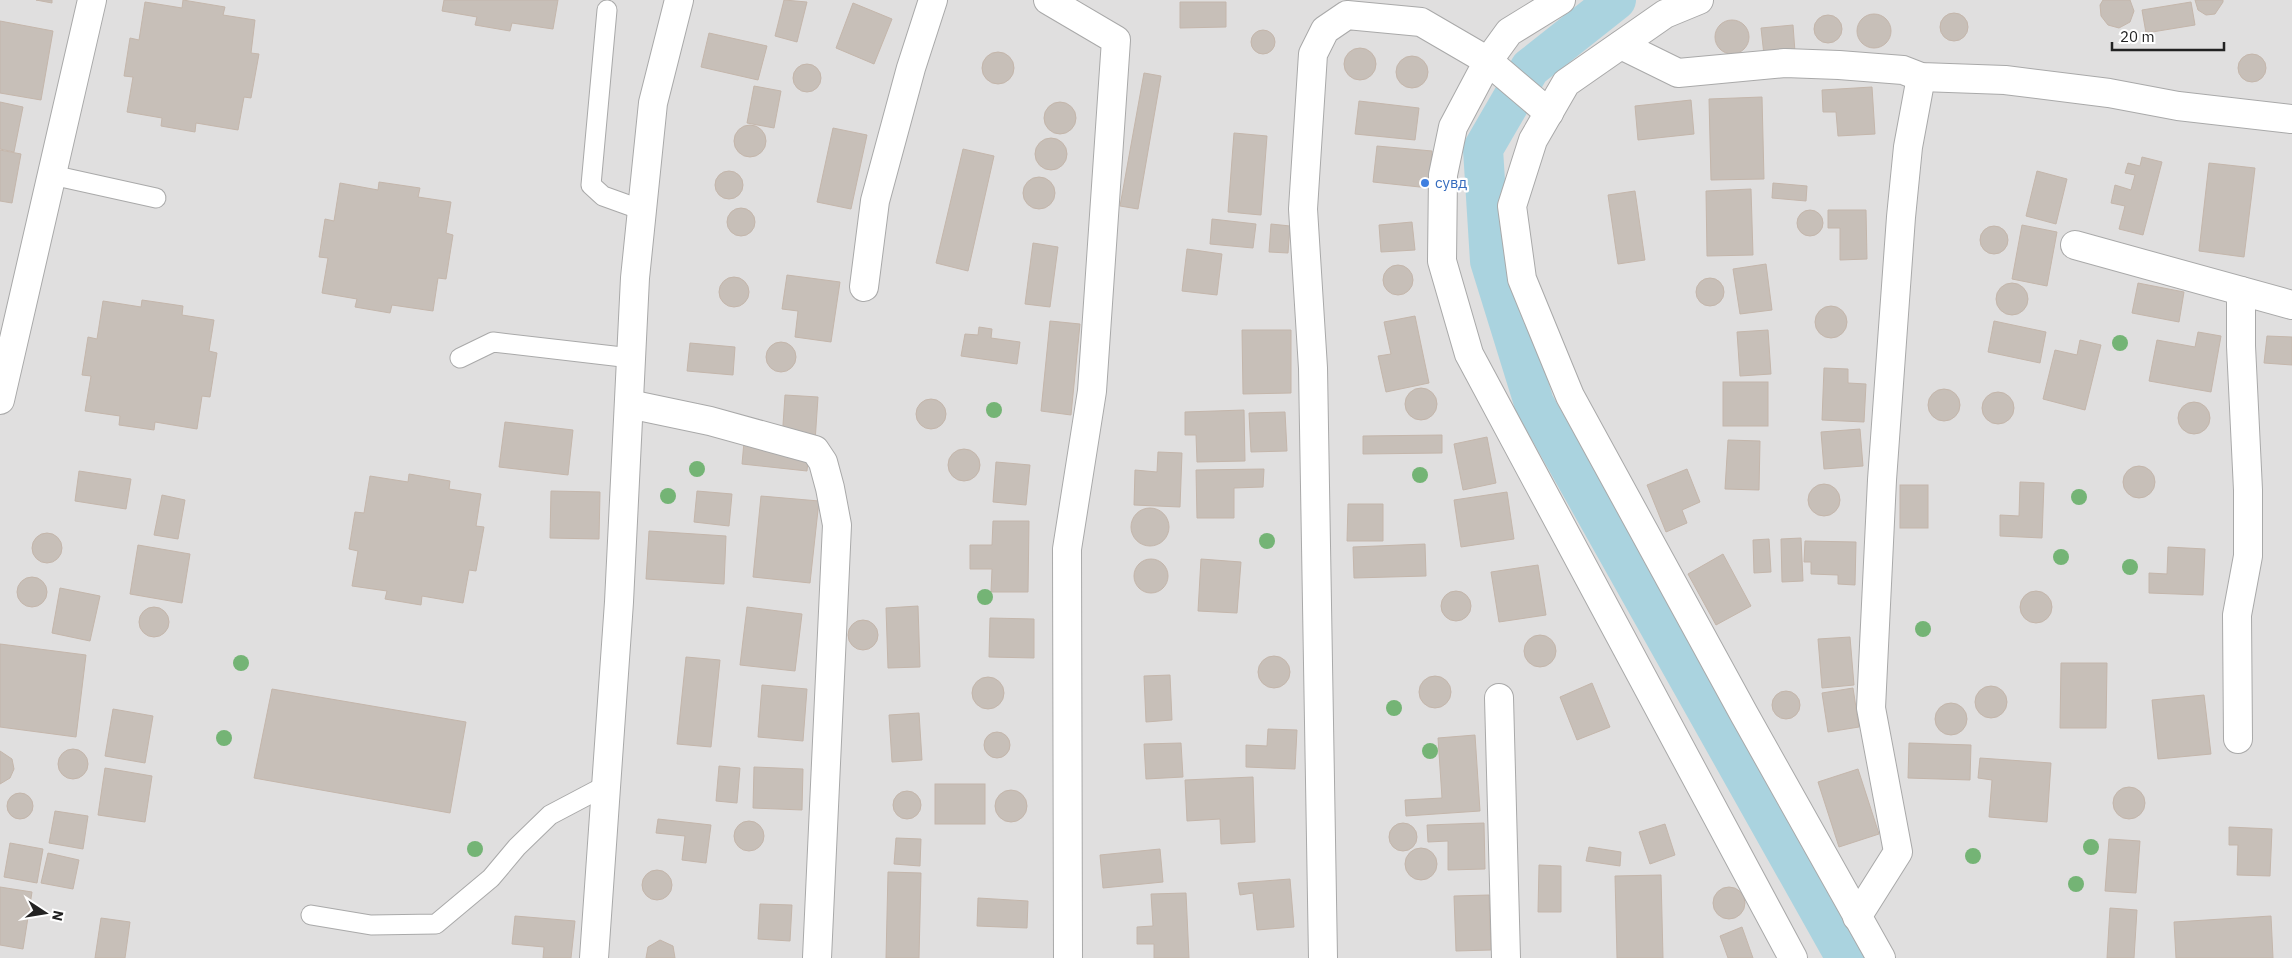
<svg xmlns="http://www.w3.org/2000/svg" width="2292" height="958" font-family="'IBM Plex Sans',sans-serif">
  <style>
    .residential { fill: #e0dfdf }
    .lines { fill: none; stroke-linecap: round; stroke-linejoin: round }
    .canal { stroke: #aad3df; stroke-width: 40 }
    .building { fill: #c7bfb8; stroke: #c4b6ab }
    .service-casing { stroke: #a9a9a9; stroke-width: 21 }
    .minor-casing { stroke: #a9a9a9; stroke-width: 30 }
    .service { stroke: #fff; stroke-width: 19 }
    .minor { stroke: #fff; stroke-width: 28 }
    .tree { fill: #74b475 }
    .shop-dot { fill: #3f7fe0; stroke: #fff; stroke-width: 2 }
    .labels { text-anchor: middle; stroke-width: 4.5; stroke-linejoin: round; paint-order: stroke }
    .shop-label { font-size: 15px; fill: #366cbe; stroke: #fff; text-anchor: start }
  </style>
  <rect width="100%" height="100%" fill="#f2efe9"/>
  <rect class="residential" x="0" y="0" width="2292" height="958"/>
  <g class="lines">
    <path class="canal" d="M1616,0L1530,68L1483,149L1490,261L1534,403L1846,958"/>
  </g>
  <g class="building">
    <path d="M36,0H52V3Z"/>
    <path d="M183,0L225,7L223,15L255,20L251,53L259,54L251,98L244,97L238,130L196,123L195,132L161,126L162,118L127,112L133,77L124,76L130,38L139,40L145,2L182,8Z"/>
    <path d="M444,0H558L553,29L512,23L510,31L475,25L477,17L442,11Z"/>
    <path d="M784,0L807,2L797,42L775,36Z"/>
    <path d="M2103,0H2130L2134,11L2130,22L2119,28L2108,25L2101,16L2100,5Z"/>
    <path d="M2195,0H2223V2L2215,14L2206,15L2198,10Z"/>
    <path d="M1180,2H1226V27L1180,28Z"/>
    <path d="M2191,2L2195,25L2146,33L2142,10Z"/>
    <path d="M853,3L892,19L874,64L836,48Z"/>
    <circle cx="1954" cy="27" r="14"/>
    <circle cx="1874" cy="31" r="17"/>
    <circle cx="1828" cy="29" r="14"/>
    <circle cx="1732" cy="37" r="17"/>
    <path d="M0,21L53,31L41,100L0,93Z"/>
    <path d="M1793,25L1795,52L1764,55L1761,28Z"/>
    <circle cx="1263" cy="42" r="12"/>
    <path d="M709,33L767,46L758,80L701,67Z"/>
    <circle cx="1360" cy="64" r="16"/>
    <circle cx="998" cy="68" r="16"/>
    <circle cx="2252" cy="68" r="14"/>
    <circle cx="1412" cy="72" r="16"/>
    <circle cx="807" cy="78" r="14"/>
    <path d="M1144,73L1161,76L1138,209L1120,206Z"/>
    <path d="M754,86L781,91L774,128L747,123Z"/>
    <path d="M1872,87L1875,134L1838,136L1836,112H1823L1822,90Z"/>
    <path d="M1762,97L1764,179L1711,180L1709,99Z"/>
    <path d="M1691,100L1694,134L1638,140L1635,106Z"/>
    <path d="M1359,101L1419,108L1415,140L1355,134Z"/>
    <circle cx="1060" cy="118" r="16"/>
    <path d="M0,102L23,107L14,152L0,149Z"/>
    <circle cx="750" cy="141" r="16"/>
    <path d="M833,128L867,135L851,209L817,202Z"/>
    <path d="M1234,133L1267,136L1261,215L1228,212Z"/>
    <circle cx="1051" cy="154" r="16"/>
    <path d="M1377,146L1432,151L1429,188L1373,182Z"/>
    <path d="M963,149L994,156L968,271L936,263Z"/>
    <path d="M0,150L21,154L12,203L0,201Z"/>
    <path d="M2142,157L2162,162L2143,235L2119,229L2125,206L2111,203L2115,185L2131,190L2135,175L2125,173L2128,163L2140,166Z"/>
    <path d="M2209,163L2255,168L2244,257L2199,251Z"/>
    <circle cx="729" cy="185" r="14"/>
    <path d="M2037,171L2067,179L2056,224L2026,216Z"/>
    <circle cx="1039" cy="193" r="16"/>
    <path d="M379,182L420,188L418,197L451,202L446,233L453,235L446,279L438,278L433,311L392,305L390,313L355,307L357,299L322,293L328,258L319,257L325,219L334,221L340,183L378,190Z"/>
    <path d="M1773,183L1807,186L1806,201L1772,198Z"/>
    <path d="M1751,189L1753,255L1707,256L1706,191Z"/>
    <path d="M1635,191L1645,260L1618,264L1608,195Z"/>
    <circle cx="741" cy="222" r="14"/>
    <circle cx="1810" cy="223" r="13"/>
    <path d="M1828,210H1866L1867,259L1840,260V228H1828Z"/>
    <path d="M1212,219L1256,224L1253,248L1210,244Z"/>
    <path d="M1412,222L1415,250L1381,252L1379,225Z"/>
    <path d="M1271,224L1290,226L1288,253L1269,252Z"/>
    <path d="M2022,225L2057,232L2047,286L2012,279Z"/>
    <circle cx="1994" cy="240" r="14"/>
    <path d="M1033,243L1058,247L1050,307L1025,304Z"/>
    <path d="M1187,249L1222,254L1217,295L1182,291Z"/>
    <path d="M1766,264L1772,310L1740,314L1733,269Z"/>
    <circle cx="1398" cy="280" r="15"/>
    <path d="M787,275L840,282L831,342L795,337L798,311L782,309Z"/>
    <circle cx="734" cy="292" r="15"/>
    <circle cx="1710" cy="292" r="14"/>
    <path d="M2138,283L2184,292L2179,322L2132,313Z"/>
    <circle cx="2012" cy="299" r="16"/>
    <path d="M142,300L183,306L182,315L214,320L209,351L217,353L210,397L202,396L197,429L155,422L154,430L119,425L120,416L85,411L91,376L82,375L88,337L97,339L103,301L141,307Z"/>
    <circle cx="1831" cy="322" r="16"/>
    <path d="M1415,316L1429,383L1386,392L1378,356L1391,354L1384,322Z"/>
    <path d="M1050,321L1080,324L1071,415L1041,411Z"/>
    <path d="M1994,321L2046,332L2040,363L1988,352Z"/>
    <path d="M979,327L992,329L991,338L1020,342L1017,364L961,356L965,334L978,335Z"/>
    <path d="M1242,330H1291V393L1243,394Z"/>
    <path d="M1768,330L1771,374L1740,376L1737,332Z"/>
    <path d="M2198,332L2221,336L2211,392L2149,381L2157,340L2195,347Z"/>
    <path d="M2267,336L2292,337V365L2264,363Z"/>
    <path d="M2080,340L2101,345L2085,410L2043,399L2055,350L2077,355Z"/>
    <circle cx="781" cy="357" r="15"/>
    <path d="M690,343L735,347L733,375L687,371Z"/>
    <path d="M1824,368L1848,369V383L1866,384L1864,422L1822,420Z"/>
    <rect x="1723" y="382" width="45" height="44"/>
    <circle cx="1421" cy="404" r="16"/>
    <circle cx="1944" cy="405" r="16"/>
    <circle cx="1998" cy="408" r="16"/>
    <path d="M785,395L818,397L815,442L782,440Z"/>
    <circle cx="931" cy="414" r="15"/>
    <circle cx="2194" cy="418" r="16"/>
    <path d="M1244,410L1245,461L1197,462L1196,435H1185V412Z"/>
    <path d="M1285,412L1287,451L1251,452L1249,413Z"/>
    <path d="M505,422L573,430L568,475L499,467Z"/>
    <path d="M1860,429L1863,466L1824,469L1821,432Z"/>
    <path d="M1442,435V453L1363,454V436Z"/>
    <path d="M1487,437L1496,483L1463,490L1454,444Z"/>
    <path d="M1728,440L1760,441L1759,490L1725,489Z"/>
    <path d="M744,442L809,449L807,471L742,464Z"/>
    <circle cx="964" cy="465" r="16"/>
    <path d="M1158,452L1182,453L1180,507L1134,505L1135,470L1157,472Z"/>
    <path d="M996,462L1030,465L1026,505L993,502Z"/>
    <circle cx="2139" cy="482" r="16"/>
    <path d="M1264,469L1263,487L1234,488V518H1197L1196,470Z"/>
    <path d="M1687,469L1700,502L1682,510L1687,523L1666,532L1647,485Z"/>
    <path d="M79,471L131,479L126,509L75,501Z"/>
    <path d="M409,474L450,481L449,489L481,494L476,526L484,527L476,571L469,570L463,603L422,596L421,605L385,599L387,591L352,586L358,551L349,549L355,512L364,513L370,476L408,482Z"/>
    <path d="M2020,482L2044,483L2042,538L2000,536V515L2019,516Z"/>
    <circle cx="1824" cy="500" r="16"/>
    <rect x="1900" y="485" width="28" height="43"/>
    <path d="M551,491L600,492L599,539L550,538Z"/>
    <path d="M697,491L732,494L729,526L694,522Z"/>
    <path d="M1507,492L1514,539L1461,547L1454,500Z"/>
    <path d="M162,495L185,500L178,539L154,535Z"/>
    <path d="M761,496L819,501L810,583L753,577Z"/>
    <path d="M1348,504H1383V541H1347Z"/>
    <circle cx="1150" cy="527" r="19"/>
    <path d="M993,521H1029L1028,592H991L992,569H970V545H992Z"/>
    <path d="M649,531L726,536L724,584L646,579Z"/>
    <circle cx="47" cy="548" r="15"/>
    <path d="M1801,538L1803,581L1782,582L1781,539Z"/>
    <path d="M1769,539L1771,572L1754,573L1753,540Z"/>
    <path d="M1805,541L1856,542L1855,585L1838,584V575L1811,574V562H1804Z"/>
    <path d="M1425,544L1426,576L1354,578L1353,547Z"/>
    <path d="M138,545L190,554L182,603L130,594Z"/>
    <path d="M2168,547L2205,549L2203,595L2149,593V573L2167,574Z"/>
    <path d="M1723,554L1751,606L1716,625L1688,574Z"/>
    <circle cx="1151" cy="576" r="17"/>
    <path d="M1201,559L1241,562L1237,613L1198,611Z"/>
    <path d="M1538,565L1546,615L1499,622L1491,572Z"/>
    <circle cx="32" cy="592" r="15"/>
    <path d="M60,588L100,596L90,641L52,633Z"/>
    <circle cx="1456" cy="606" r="15"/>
    <circle cx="2036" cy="607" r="16"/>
    <path d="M918,606L920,667L888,668L886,608Z"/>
    <circle cx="154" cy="622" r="15"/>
    <path d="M747,607L802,614L795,671L740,665Z"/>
    <path d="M990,618L1034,619V658L989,657Z"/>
    <circle cx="863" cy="635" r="15"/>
    <circle cx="1540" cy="651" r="16"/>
    <path d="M1850,637L1854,685L1822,688L1818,639Z"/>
    <path d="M0,644L86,655L76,737L0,727Z"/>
    <circle cx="1274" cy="672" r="16"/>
    <path d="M686,657L720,660L711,747L677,744Z"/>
    <path d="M2061,663H2107L2106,728H2060Z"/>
    <path d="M1170,675L1172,720L1146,722L1144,676Z"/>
    <circle cx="1435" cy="692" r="16"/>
    <circle cx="988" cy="693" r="16"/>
    <path d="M1592,683L1610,727L1577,740L1560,697Z"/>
    <path d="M762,685L807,689L803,741L758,737Z"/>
    <circle cx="1991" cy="702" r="16"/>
    <path d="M1853,688L1859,727L1828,732L1822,693Z"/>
    <path d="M272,689L466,722L450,813L254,778Z"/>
    <circle cx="1786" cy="705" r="14"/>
    <path d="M2204,695L2211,754L2158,759L2152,700Z"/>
    <circle cx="1951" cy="719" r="16"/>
    <path d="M113,709L153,716L145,763L105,756Z"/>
    <path d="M919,713L922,760L892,762L889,715Z"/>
    <path d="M1268,729L1297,730L1295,769L1246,767V745L1267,746Z"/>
    <circle cx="997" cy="745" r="13"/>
    <path d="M1475,735L1480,811L1406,816L1405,800L1442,798L1438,738Z"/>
    <path d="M1181,743L1183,777L1146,779L1144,744Z"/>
    <path d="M1909,743L1971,745L1970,780L1908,778Z"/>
    <circle cx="73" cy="764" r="15"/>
    <path d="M0,751L12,759L14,769L10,778L0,784Z"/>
    <path d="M1980,758L2051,763L2047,822L1989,817L1992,780L1978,778Z"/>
    <path d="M719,766L740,768L737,803L716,801Z"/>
    <path d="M754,767L803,769L802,810L753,808Z"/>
    <path d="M105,768L152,776L145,822L98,815Z"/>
    <path d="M1858,769L1879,834L1839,847L1818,782Z"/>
    <path d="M1253,777L1255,842L1221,844L1220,819L1187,821L1185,780Z"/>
    <rect x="935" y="784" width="50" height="40"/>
    <circle cx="2129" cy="803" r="16"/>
    <circle cx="1011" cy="806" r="16"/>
    <circle cx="907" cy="805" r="14"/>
    <circle cx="20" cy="806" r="13"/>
    <path d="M55,811L88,816L83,849L49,843Z"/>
    <path d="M658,819L711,825L706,863L682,860L685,836L656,833Z"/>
    <circle cx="749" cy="836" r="15"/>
    <path d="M1484,823L1485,869L1448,870V841L1428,842L1427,825Z"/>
    <circle cx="1403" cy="837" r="14"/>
    <path d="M1665,824L1675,855L1650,864L1639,832Z"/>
    <path d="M2229,827L2272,829L2270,876L2237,875L2238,845H2229Z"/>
    <path d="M896,838L921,839L920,866L894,864Z"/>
    <path d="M2109,839L2140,841L2136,893L2105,891Z"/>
    <path d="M10,843L43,849L37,883L4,877Z"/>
    <path d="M1589,847L1621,852L1620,866L1586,861Z"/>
    <circle cx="1421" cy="864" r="16"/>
    <path d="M1160,849L1163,882L1103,888L1100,855Z"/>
    <path d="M48,853L79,860L73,889L41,883Z"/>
    <path d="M1539,865L1561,866V912H1538Z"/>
    <circle cx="657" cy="885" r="15"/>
    <path d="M888,872L921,873L919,958H886Z"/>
    <path d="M1661,875L1663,958H1617L1615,876Z"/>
    <path d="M1290,879L1294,927L1257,930L1253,893L1240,895L1238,883Z"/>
    <path d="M0,887L32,892L23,949L0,945Z"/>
    <circle cx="1729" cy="903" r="16"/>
    <path d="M1186,893L1189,958H1154V944H1137V927L1153,926L1151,894Z"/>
    <path d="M1489,895L1491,950L1456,951L1454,896Z"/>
    <path d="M978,898L1028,901L1027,928L977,926Z"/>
    <path d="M760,904L792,905L790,941L758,939Z"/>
    <path d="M2110,908L2137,910L2134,958H2107Z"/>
    <path d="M515,916L575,921L571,958H543L544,947L512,944Z"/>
    <path d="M2271,916L2273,958H2176L2174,922Z"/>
    <path d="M101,918L130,922L125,958H95Z"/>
    <path d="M1742,927L1753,958H1728L1720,936Z"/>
    <path d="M660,940L673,946L675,958H646L648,947Z"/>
  </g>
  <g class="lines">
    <g class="service-casing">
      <g id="service">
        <path d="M607,10L591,185L603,196L642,210"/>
        <path d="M52,175L156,198"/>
        <path d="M460,358L493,342L631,358"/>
        <path d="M311,915L371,925L436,924L491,878L517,847L550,815L605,786"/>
      </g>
    </g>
    <g class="minor-casing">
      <g id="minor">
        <path d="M1048,0L1116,40L1092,391L1067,549L1068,958"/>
        <path d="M1561,0L1509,32L1488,61L1453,127L1443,175L1442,261L1469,354L1793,958"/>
        <path d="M1699,0L1665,14L1566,83L1533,140L1512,206L1522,279L1570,396L1744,714L1881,958"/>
        <path d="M1621,45L1678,73L1785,63L1839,65L1903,70L1921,77L2005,80L2109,93L2178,106L2291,119"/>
        <path d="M2075,245L2292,305"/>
        <path d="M864,287L875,201L911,68L933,0"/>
        <path d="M0,400L92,0"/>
        <path d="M629,404L710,421L815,450L823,462L830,488L837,525L817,958"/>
        <path d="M1499,698L1506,958"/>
        <path d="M2238,739L2237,615L2248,556V490L2241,346V291"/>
        <path d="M1857,917L1898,852L1871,708L1882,480L1901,217L1908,147L1921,77"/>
        <path d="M594,958L619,602L635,278L653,103L679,0"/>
        <path d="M1323,958L1313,368L1303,209L1313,54L1325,30L1347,15L1421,22L1488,61L1549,113"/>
      </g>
    </g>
    <use href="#service" class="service"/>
    <use href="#minor" class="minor"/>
  </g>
  <g class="tree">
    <circle cx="2120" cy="343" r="8"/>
    <circle cx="994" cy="410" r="8"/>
    <circle cx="697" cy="469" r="8"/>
    <circle cx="1420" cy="475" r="8"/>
    <circle cx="668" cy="496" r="8"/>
    <circle cx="2079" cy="497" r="8"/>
    <circle cx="1267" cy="541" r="8"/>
    <circle cx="2061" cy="557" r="8"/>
    <circle cx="2130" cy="567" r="8"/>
    <circle cx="985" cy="597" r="8"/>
    <circle cx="1923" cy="629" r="8"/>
    <circle cx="241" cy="663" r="8"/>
    <circle cx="1394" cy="708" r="8"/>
    <circle cx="224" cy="738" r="8"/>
    <circle cx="1430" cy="751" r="8"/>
    <circle cx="2091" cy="847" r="8"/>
    <circle cx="475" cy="849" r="8"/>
    <circle cx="1973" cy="856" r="8"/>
    <circle cx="2076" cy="884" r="8"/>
  </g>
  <circle class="shop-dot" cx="1425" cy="183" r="5"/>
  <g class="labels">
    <g class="shop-label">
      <text x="1435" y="188">сувд</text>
    </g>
  </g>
  <g transform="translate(45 913) rotate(102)" stroke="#ffffff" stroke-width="4" paint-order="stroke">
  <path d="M0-4L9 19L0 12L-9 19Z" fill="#222222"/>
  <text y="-8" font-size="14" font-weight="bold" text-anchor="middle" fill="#222222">N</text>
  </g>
  <path d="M2112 42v8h112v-8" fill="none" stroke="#222222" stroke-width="2.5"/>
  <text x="2120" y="42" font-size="15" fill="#222222" stroke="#ffffff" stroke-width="4" paint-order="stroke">20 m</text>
</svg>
